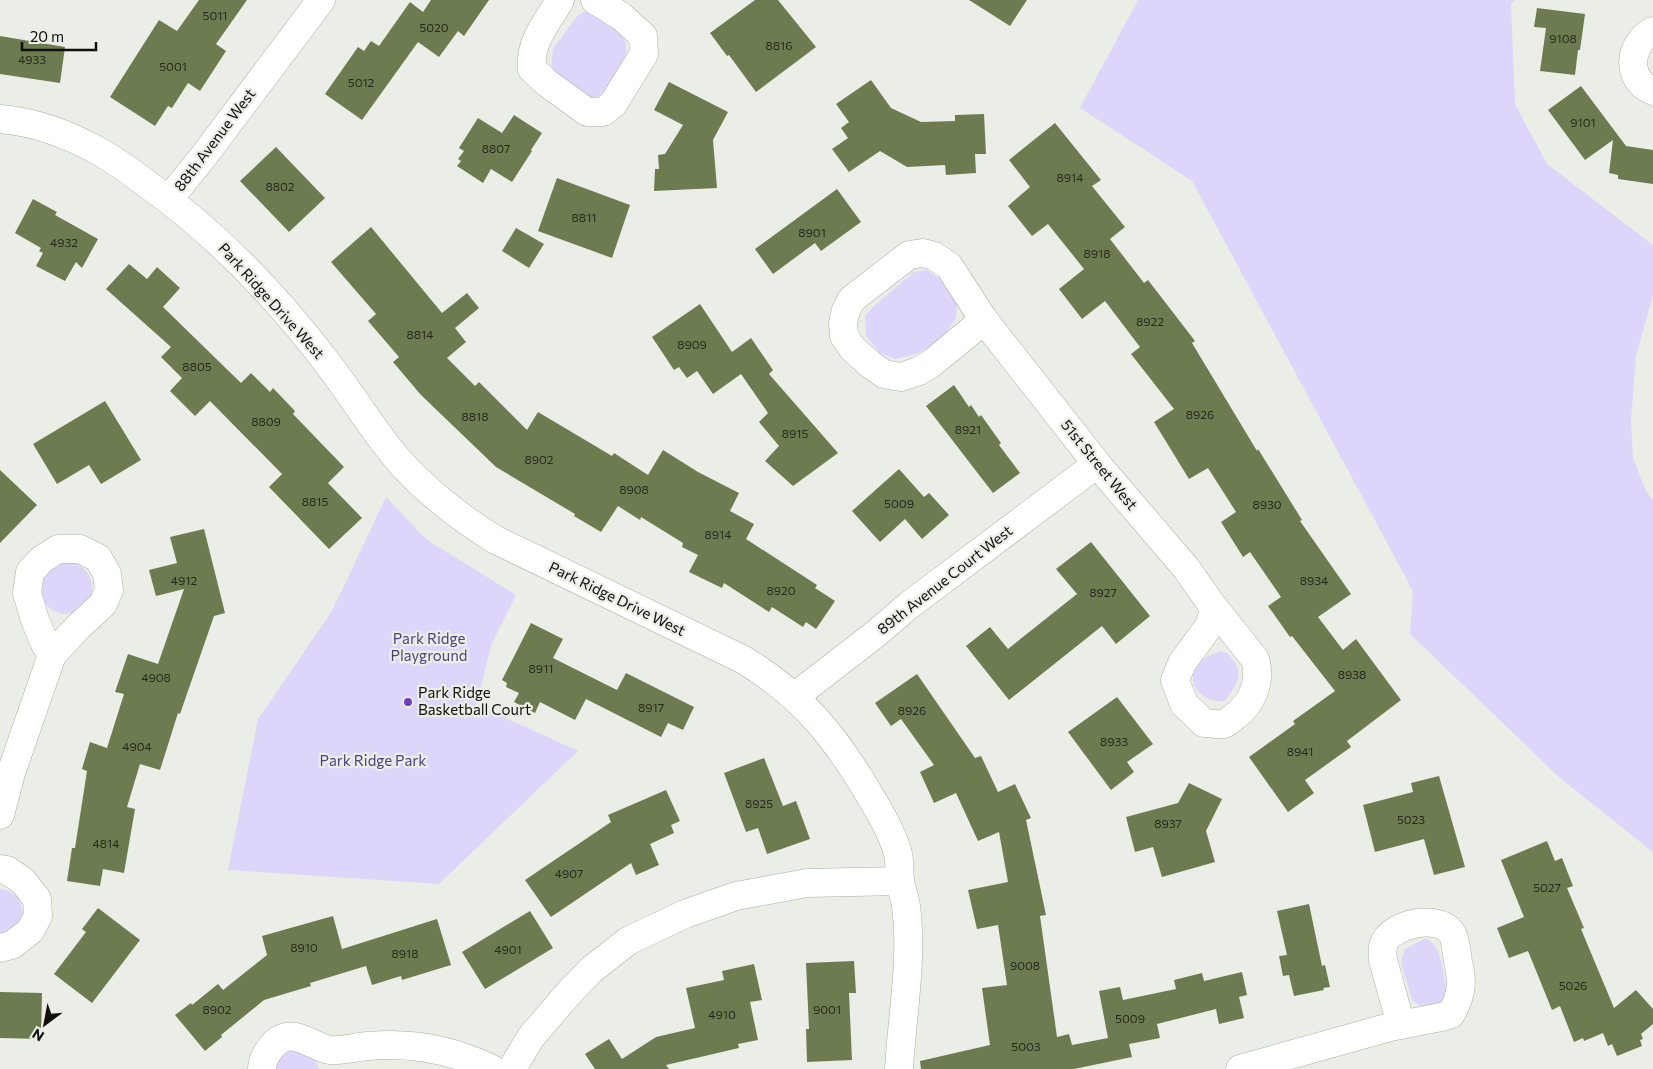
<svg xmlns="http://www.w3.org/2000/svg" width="1653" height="1069" font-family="Commissioner,sans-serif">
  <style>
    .green { fill: #ded6fa }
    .building { fill: #6d7c50 }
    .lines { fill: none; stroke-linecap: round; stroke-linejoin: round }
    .minor-casing { stroke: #abaea7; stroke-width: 29 }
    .minor { stroke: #fff; stroke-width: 28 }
    .poi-dot { fill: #6c40b8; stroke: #ebede7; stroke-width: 2 }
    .labels { text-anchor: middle; stroke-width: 4.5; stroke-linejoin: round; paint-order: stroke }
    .number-label { font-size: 12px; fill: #262a1e }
    .street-label { font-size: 15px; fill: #0f0f0d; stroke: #ebede7 }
    .park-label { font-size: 15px; fill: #513f79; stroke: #ebede7 }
    .poi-label { font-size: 15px; fill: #0f0f0d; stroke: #ebede7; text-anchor: start }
  </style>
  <rect width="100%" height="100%" fill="#ebede7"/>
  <g class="green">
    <path d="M1138,0H1515L1511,3L1515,104L1547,164L1653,245V295L1636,356L1631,421L1633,458L1646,491L1653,500V852L1560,778L1410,634L1413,591L1192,181L1080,108Z"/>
    <path d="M586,11L620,33L626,43V55L607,87L599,96L587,99L557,77L551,66L553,49L578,15Z"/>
    <path d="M927,270L951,287L957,301L956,318L946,333L932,346L916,354L895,359L880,353L866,336L865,316L874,306L914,272Z"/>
    <path d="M386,497L427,540L516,595L491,645L477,705L578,751L439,884L228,870L258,719L332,611Z"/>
    <circle cx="66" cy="588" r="26"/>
    <path d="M1221,651C1227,653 1230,655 1234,661C1245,676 1234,688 1225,701C1201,704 1182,681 1200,662C1205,656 1214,654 1221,651Z"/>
    <path d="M0,889C17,890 25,906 22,921L0,937Z"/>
    <path d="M1426,938C1443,948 1443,975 1447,993C1444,1005 1436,1006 1425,1009L1412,1000L1401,962L1405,949Z"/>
    <path d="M298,1049C309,1054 316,1057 319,1069H275C277,1056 286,1051 298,1049Z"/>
  </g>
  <g class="building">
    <path d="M199,0H247L216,44L226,51L200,91L188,83L172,108L168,106L155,126L110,97L159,20L177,31Z"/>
    <path d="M431,0H489L464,36L458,31L439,57L418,42L362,120L325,94L358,47L364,51L371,41L379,46L410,2L423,12Z"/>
    <path d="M755,0H778L816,47L756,92L729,55L727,56L710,33Z"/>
    <path d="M969,0H1027L1010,26Z"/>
    <path d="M1537,8L1585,14L1580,50H1578L1575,75L1540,71L1546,28L1534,27Z"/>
    <path d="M0,36L65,47L60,83L0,74Z"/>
    <path d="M871,80L891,108L921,122L955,121V115L984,114L986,154H975L976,173L946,175L945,165L907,167L880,151L849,172L832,149L848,138L841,128L849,122L836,104Z"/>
    <path d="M669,82L728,112L713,140L717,188L654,191L655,169H659L658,155L665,154L683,125L654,110Z"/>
    <path d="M1581,86L1626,146L1653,150V184L1618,179V175L1609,173L1613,140L1585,160L1548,110Z"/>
    <path d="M514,115L542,133L531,150L532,151L512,182L491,169L483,183L457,166L461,161L458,159L464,151L459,148L478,118L502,133Z"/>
    <path d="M1055,123L1101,180L1092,186L1125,227L1110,239L1144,283L1148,280L1195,341L1192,343L1257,451L1258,449L1302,520L1300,521L1351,594L1318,617L1343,650L1356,639L1401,700L1347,741L1351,747L1305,780L1314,793L1288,812L1249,757L1295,724L1293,721L1335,691L1292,636L1290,637L1268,606L1281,597L1250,552L1243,557L1221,522L1236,512L1208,468L1189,479L1154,422L1174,409L1131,354L1140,347L1105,301L1082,319L1059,289L1084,269L1048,224L1032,236L1008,206L1030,187L1009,160Z"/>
    <path d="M276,147L325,198L289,232L240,181Z"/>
    <path d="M557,178L630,205L612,258L538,231Z"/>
    <path d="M837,189L861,222L821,251L815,243L773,274L755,249Z"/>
    <path d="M33,199L57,212L55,215L98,239L82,268L76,262L65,281L36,266L43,253L39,251L41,248L15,233Z"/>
    <path d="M371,227L442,313L467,293L479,308L455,328L466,342L447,358L475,386L479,382L527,430L538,412L612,456L614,453L648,475L663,450L698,472L739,493L730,511L754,524L746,539L817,585L815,588L835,601L816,629L806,622L803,627L772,607L769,612L724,583L722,588L689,572L698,555L682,547L683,543L641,517L640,520L618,506L601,532L574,516L575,514L496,467L421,395L393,362L399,357L368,321L376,314L331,262Z"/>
    <path d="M516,228L544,244L529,268L502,251Z"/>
    <path d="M129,264L147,279L157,267L180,288L163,307L241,383L251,373L270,392L273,388L295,411L293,414L344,467L328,483L362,518L329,549L269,487L282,474L210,401L195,416L170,391L182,378L161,357L171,347L106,289Z"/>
    <path d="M700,304L732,352L751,338L773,370L769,374L838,453L793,486L765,461L779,446L759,422L768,413L741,374L713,394L697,371L687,378L679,367L674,370L652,337Z"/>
    <path d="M954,385L969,407L971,405L979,417L981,415L1001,443L999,445L1020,473L993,493L926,406Z"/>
    <path d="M105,401L141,460L101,484L89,465L57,484L33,444Z"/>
    <path d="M899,469L924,497L929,493L949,515L922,539L905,519L880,542L852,511Z"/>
    <path d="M0,470L37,505L0,543Z"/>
    <path d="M204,529L225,613L214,616L180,714L178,713L160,770L140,764L127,807L135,809L124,873L103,869L100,886L67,881L72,848H75L87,771L82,769L90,742L107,748L124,694L115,692L128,654L158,664L184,589L156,596L149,570L177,563L170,537Z"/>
    <path d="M1091,542L1150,616L1116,644L1102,626L1009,700L966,646L990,627L1008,649L1077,594L1056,569Z"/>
    <path d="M531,623L563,639L553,658L617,690L626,673L694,707L683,730L668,723L661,737L586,699L575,720L540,702L535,713L514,702L519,693L506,687L507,683L502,680Z"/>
    <path d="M917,674L975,758L981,756L998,792L1015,784L1031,818L1026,820L1046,915L1040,916L1057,1037L1069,1034L1072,1045L1108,1038L1099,991L1120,987L1123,1000L1176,989L1174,980L1202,973L1204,981L1242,972L1247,995L1239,997L1244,1018L1219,1024L1216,1009L1157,1024L1160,1038L1129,1044L1132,1057L1074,1069H921L920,1061L990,1045L982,988L1007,985L998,925L977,929L968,890L1008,882L999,832L978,841L956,793L934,803L920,772L934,765L901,719L891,726L875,703Z"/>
    <path d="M1117,697L1153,744L1127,762L1134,772L1111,790L1068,732Z"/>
    <path d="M764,758L783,806L796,801L810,839L767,854L758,828L746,832L724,773Z"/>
    <path d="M1439,776L1465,867L1434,875L1424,839L1375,852L1363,805L1413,792L1411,783Z"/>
    <path d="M1189,783L1222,799L1206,831L1215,862L1162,877L1153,847L1135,852L1126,817L1178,803Z"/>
    <path d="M666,790L680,821L671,825L674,833L650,844L659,865L636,875L631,863L551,917L525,880L611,822L608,815Z"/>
    <path d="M1547,841L1555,861L1562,858L1573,886L1567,888L1584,928L1581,929L1614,1008L1636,990L1653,1009V1024L1641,1034L1643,1039L1640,1040L1642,1046L1617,1056L1612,1044L1608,1046L1603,1033L1584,1041L1583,1038L1574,1042L1560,1006L1552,1010L1528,951L1509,958L1497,928L1524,917L1501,860Z"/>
    <path d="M1309,904L1322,966L1325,965L1330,987L1323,988L1324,990L1294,996L1289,975L1283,976L1279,956L1287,955L1277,911Z"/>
    <path d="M98,908L140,940L92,1003L54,974L86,932L82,929Z"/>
    <path d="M530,911L553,948L485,989L462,952Z"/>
    <path d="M333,916L342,949L437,919L451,965L402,980L401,976L372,985L366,966L310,983L311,986L264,1000L221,1035L222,1037L205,1051L175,1015L191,1003L192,1005L218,984L223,990L267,955L262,936Z"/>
    <path d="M854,961L856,993H849L852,1060L807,1062L806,1029H809L806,963Z"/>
    <path d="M754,964L762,1000L750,1002L758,1040L738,1044L739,1048L666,1065L669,1069H595L585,1054L609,1039L622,1059L656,1037L695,1028L686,988L724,980L722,971Z"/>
    <path d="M0,992L42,993L41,1039L0,1038Z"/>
  </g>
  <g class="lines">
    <g class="minor-casing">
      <g id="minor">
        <path d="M560,0C547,23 529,42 532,69L547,83L587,112H603L613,104L644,54L643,36L621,16L595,0"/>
        <path d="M1653,31C1628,44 1625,80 1653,91"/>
        <path d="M0,119C34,122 70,135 100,152C116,161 131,172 147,184C216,233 277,297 328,364C353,396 373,431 400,462C428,493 460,518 496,540L742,659C803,695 837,739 872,799C881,814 894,837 898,854C900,862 899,872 900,880C901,889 905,897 906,906C913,960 902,1015 899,1069"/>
        <path d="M169,199L203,157L321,0"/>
        <path d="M984,320L932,363L919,371L901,377L884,374L871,365L853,349L844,336L843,323L846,310L852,299L909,255L923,253L934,256L949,266L984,320L1097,464L1186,568L1212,605L1255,659C1262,681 1252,704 1234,717C1231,719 1227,723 1224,724C1219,725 1210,723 1204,723L1184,704L1175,680L1182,663L1209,626L1215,609"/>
        <path d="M794,697L878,632L908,606L1097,464"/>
        <path d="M0,815L11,773L52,655L78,627L103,604L109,590L107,574L98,558L80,549H58L41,560L30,572L27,593L35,620L45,644L52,655"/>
        <path d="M0,869L7,870L23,881L37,899L38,916L30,931L12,945L0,948"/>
        <path d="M262,1069C262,1059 270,1046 279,1040C296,1029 315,1048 330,1050C343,1051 355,1047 368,1046C411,1042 453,1050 492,1069"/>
        <path d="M512,1069L531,1037L568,994L591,970L628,941L685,914L736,896L807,883L900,881"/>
        <path d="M1240,1069L1390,1027L1441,1017L1451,1014C1462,995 1463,982 1458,962C1457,954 1455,937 1451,932C1437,914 1394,924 1385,941C1382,947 1382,953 1383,960L1401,1025"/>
      </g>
    </g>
    <use href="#minor" class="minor"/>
  </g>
  <circle class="poi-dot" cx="408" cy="702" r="5"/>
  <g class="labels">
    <g class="number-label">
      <text x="215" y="20">5011</text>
      <text x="434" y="32">5020</text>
      <text x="1563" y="43">9108</text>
      <text x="779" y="50">8816</text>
      <text x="32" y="64">4933</text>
      <text x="173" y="71">5001</text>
      <text x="361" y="87">5012</text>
      <text x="1583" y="127">9101</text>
      <text x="496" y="153">8807</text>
      <text x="1070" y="182">8914</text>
      <text x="280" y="191">8802</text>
      <text x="584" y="222">8811</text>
      <text x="812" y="237">8901</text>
      <text x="64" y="247">4932</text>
      <text x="1097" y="258">8918</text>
      <text x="1150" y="326">8922</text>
      <text x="420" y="339">8814</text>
      <text x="692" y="349">8909</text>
      <text x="197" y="371">8805</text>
      <text x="1200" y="419">8926</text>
      <text x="475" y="421">8818</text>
      <text x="266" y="426">8809</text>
      <text x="968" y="434">8921</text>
      <text x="795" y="438">8915</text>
      <text x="539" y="464">8902</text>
      <text x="634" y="494">8908</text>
      <text x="315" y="506">8815</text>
      <text x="899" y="508">5009</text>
      <text x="1267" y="509">8930</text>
      <text x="718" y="539">8914</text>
      <text x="184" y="585">4912</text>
      <text x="1314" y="585">8934</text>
      <text x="781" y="595">8920</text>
      <text x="1103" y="597">8927</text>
      <text x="541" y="673">8911</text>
      <text x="1352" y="679">8938</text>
      <text x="156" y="682">4908</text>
      <text x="651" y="712">8917</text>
      <text x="912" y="715">8926</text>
      <text x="1114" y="746">8933</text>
      <text x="137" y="751">4904</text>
      <text x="1300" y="756">8941</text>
      <text x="759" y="808">8925</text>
      <text x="1411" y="824">5023</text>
      <text x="1168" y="828">8937</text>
      <text x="106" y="848">4814</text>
      <text x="569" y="878">4907</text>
      <text x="1547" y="892">5027</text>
      <text x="304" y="952">8910</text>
      <text x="508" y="954">4901</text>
      <text x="405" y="958">8918</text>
      <text x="1025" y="970">9008</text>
      <text x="1573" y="990">5026</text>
      <text x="217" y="1014">8902</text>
      <text x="827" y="1014">9001</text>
      <text x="722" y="1019">4910</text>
      <text x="1130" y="1023">5009</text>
      <text x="1026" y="1051">5003</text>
    </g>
    <g class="street-label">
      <text transform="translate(215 140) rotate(-53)" y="5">88th Avenue West</text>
      <text transform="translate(271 301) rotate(48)" y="5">Park Ridge Drive West</text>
      <text transform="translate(1099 465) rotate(51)" y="5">51st Street West</text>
      <text transform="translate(945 580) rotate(-38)" y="5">89th Avenue Court West</text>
      <text transform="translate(617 599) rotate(26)" y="5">Park Ridge Drive West</text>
    </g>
    <g class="park-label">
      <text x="429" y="644">Park Ridge<tspan x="429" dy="17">Playground</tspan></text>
      <text x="373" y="766">Park Ridge Park</text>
    </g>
    <g class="poi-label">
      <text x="418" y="698">Park Ridge<tspan x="418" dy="17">Basketball Court</tspan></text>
    </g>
  </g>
  <g transform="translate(45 1024) rotate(212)" stroke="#ebede7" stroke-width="4" paint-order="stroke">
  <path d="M0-4L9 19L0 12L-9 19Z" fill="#0f0f0d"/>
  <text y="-8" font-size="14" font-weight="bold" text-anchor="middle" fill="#0f0f0d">N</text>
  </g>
  <path d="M22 42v8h74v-8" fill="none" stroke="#0f0f0d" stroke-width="2.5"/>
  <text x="30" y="42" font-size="15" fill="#0f0f0d" stroke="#ebede7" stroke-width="4" paint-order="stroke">20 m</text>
</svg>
